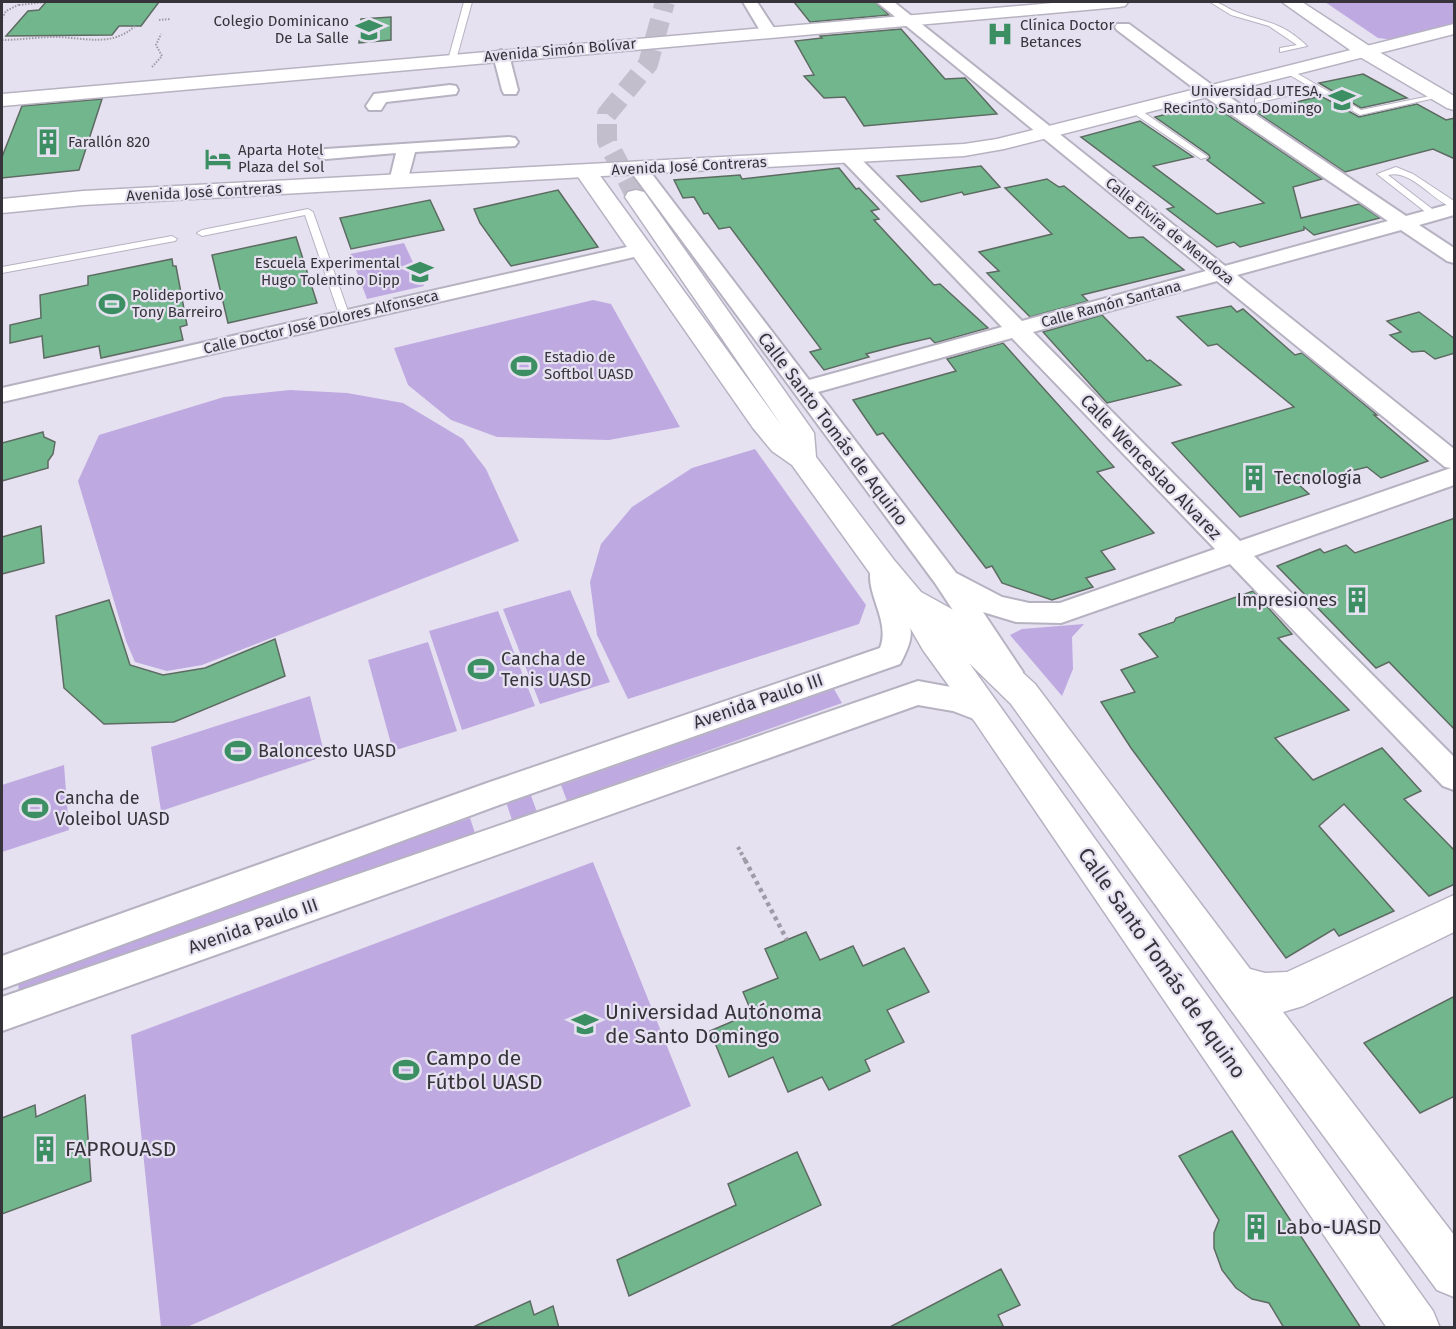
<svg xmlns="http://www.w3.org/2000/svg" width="1456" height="1329" font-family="'Fira Sans',sans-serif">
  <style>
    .green { fill: #bea9e1 }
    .building { fill: #72b68d; stroke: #5d6b62; stroke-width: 1.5 }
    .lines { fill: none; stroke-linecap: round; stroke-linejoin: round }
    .tertiary-tunnel { stroke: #c3becc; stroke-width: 20; stroke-dasharray: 20 10; stroke-linecap: butt }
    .service-casing { stroke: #b7b2c1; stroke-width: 2 }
    .minor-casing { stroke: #b7b2c1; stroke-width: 4 }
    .tertiary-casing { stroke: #b7b2c1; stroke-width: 3 }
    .secondary-casing { stroke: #b7b2c1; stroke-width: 3 }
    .primary-casing { stroke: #b7b2c1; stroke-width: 3 }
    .path-far2 { stroke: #9f9ba6; stroke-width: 2; stroke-dasharray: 1.5 1.5; stroke-linecap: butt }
    .path-far1 { stroke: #9f9ba6; stroke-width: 4; stroke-dasharray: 3 3; stroke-linecap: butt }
    .path { stroke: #9f9ba6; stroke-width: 4.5; stroke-dasharray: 4 4; stroke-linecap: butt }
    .service { fill: #fff; fill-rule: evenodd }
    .minor { fill: #fff; fill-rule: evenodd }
    .tertiary { fill: #fff; fill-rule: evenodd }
    .secondary { fill: #fff; fill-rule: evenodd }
    .primary { fill: #fff; fill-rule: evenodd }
    .labels { text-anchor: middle; stroke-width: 4.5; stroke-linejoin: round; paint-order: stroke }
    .far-poi-label { font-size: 15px; fill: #36343a; stroke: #e6e1f0; text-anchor: start }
    .far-street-label { font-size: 15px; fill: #36343a; stroke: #e6e1f0 }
    .street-label { font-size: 18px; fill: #36343a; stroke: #e6e1f0 }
    .poi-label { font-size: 18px; fill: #36343a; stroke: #e6e1f0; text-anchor: start }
    .near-street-label { font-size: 21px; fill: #36343a; stroke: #e6e1f0 }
    .near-poi-label { font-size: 21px; fill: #36343a; stroke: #e6e1f0; text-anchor: start }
  </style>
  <rect width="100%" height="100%" fill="#e6e1f0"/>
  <g class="green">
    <path d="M1325,2H1454V24L1395,40L1378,38Z"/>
    <path d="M404,243L424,286L367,299L350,254Z"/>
    <path d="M593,300L611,304L680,427L609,440L497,437L451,420L408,385L394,348Z"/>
    <path d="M290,390L347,393L403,403L463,439L486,469L519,541L202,665L167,671L135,662L126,641L78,481L99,435L224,397Z"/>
    <path d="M755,449L866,605L859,624L628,699L597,635L590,582L601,544L632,507L692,468Z"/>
    <path d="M570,590L610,682L540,704L503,609Z"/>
    <path d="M498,611L535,706L462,730L429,631Z"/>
    <path d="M1084,624L1072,637L1073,669L1062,696L1010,635L1022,629Z"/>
    <path d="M428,642L457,731L393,751L368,660Z"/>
    <path d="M834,689L842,703L567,801L561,785Z"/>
    <path d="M310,696L325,756L161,811L151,747Z"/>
    <path d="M64,765L69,830L2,852V785Z"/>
    <path d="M530,793L537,812L512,820L506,802Z"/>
    <path d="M470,818L475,833L19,998L18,978Z"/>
    <path d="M593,862L691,1106L187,1327H161L131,1035Z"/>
  </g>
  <g class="building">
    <path d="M46,2H159L141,26H119L112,35L6,36L28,11L39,10Z"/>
    <path d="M794,2H875L889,15L810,22Z"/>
    <path d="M391,17V40L359,43L361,19Z"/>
    <path d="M901,29L945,79L965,78L997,114L864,126L845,97L824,98L804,76L814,75L795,41L822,38L820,36Z"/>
    <path d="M1363,74L1407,98L1361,108L1319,83Z"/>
    <path d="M1321,96L1359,117L1417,104L1446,120L1455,118V159L1433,149L1345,172L1256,112Z"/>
    <path d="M102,99L79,170L2,178V157L22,106Z"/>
    <path d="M1210,103L1322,179L1293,187L1301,218L1359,204L1380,218L1314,235L1304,227V230L1240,247L1234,242L1217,247L1167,209L1174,207L1081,137L1140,121L1193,157L1153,166L1217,214L1264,203L1207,160L1210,158L1209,155L1155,117Z"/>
    <path d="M981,166L1000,187L964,195L962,192L921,202L897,176Z"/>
    <path d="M839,168L856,189L859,188L879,209L871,211L879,219L874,220L934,285L940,284L988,328L935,343L930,338L904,344L866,354L869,357L824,370L810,352L821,349L730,227L719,229L708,213L704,214L694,197L683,198L674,180L740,175L742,179Z"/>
    <path d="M1047,179L1059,187L1064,186L1129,238L1143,237L1184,270L1082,295L1088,301L1030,317L987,273L999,271L979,252L1052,234L1005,188Z"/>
    <path d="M558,190L598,247L511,266L480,223L474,209Z"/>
    <path d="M430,200L444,230L351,249L340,218Z"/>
    <path d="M296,237L317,303L228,323L212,255Z"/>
    <path d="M172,259L173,266H176L187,325L180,327L183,340L101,358L99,346L44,358L42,336L10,343V325L41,318L40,295L88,285V276Z"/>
    <path d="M1231,306L1237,312L1243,309L1295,355L1302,353L1377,415H1374L1428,461L1381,478L1367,467L1298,484L1309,494L1240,517L1172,443L1294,407L1217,344L1208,346L1177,317Z"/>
    <path d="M1419,312L1455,339V353L1435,359L1424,351L1412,352L1390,335L1401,332L1387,321Z"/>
    <path d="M1102,315L1147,361L1150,360L1181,385L1107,403L1043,332Z"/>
    <path d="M1003,343L1114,467L1097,472L1154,533L1101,551L1115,569L1086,578L1093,587L1052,600L1002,583L992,566L986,568L883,433L877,435L853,400L956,371L947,359Z"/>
    <path d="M43,432L44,437L55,442L53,454L48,461V468L2,481V443Z"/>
    <path d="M1455,518V730L1389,662L1376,668L1277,566L1320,549L1324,553L1346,545L1355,553Z"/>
    <path d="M41,526L44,563L2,574V537Z"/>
    <path d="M1253,591L1292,634L1278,638L1349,710L1275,738L1313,780L1382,748L1421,791L1404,799L1455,851V884L1429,896L1344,804L1319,826L1394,911L1339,936L1334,929L1286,958L1131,748L1101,702L1135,692L1121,670L1158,657L1139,634L1174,622L1176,618Z"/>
    <path d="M109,600L130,665L163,675L205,668L275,639L285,676L174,722L104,724L64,688L56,616Z"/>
    <path d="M806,932L820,960L853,946L863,966L904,948L929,992L887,1010L904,1042L865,1060L870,1071L829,1090L822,1077L788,1092L773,1057L729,1077L710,1031L752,1013L743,992L778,978L765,949Z"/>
    <path d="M1455,996V1096L1420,1113L1364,1043Z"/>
    <path d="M85,1095L91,1181L2,1214V1118L35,1105L36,1117Z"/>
    <path d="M1232,1131L1361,1328H1284L1269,1303L1252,1299L1236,1288L1222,1270L1214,1248V1233L1219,1220L1179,1156Z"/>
    <path d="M797,1152L821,1205L629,1296L617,1260L736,1205L728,1184Z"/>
    <path d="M1001,1269L1020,1305L998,1315L1004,1328H888Z"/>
    <path d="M530,1301L534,1315L553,1306L559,1328H471Z"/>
  </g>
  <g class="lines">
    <path class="tertiary-tunnel" d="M636,197L607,141V114L648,64L665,2"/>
    <g class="service-casing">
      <g id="service">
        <path d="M464,2H472L456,60L452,62L448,60Z"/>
        <path d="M1210,2C1220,1 1226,8 1236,12C1266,23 1281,21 1307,46L1280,52V48L1297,45L1269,26L1231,15Z"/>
        <path d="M1291,70L1361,110L1440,94L1444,96L1360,115L1316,90L1255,103V99L1310,87L1288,74L1287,72Z"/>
        <path d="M1133,109H1139L1208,157L1201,159L1133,113Z"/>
        <path d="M1396,167L1413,174L1454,201V208C1433,202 1412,169 1388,175L1440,215L1432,217L1377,174Z"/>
        <path d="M308,209L313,212L350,317L349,319H341L340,317L305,215L202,236L197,233L202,230Z"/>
        <path d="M172,236L177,239L175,241L2,273V267Z"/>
      </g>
    </g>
    <g class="minor-casing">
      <g id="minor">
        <path d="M743,2H757L776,31L774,34H762Z"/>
        <path d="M877,2H894L1225,266L1388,221L1204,96L1117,30L1115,27L1117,24H1129L1216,88L1406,216L1454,203V215L1419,225L1454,248V263L1447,261L1401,230L1237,275L1454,449V485L1254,556L1454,757V790L1443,786L1230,564L1061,623L1016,622L983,612L1023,672L1019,680L1009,683L999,680L935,583L629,169L631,165H645L809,380L1002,327L843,161L840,157L843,153H855L1022,321L1206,271ZM1217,281L1445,467L1451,468L1240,541L1033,332ZM1012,338L1215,549L1060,603H1029L1002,597L956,573L818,392Z"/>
        <path d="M501,50L509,55L518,90L516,94H504L502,90L493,55Z"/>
        <path d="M450,85L456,86L458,90L456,94L386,102L381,110H369L366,106L374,94Z"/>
        <path d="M509,137L515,138L518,142L515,146L415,152L407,182L405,186H391L389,182L396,153L326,159L320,158L317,154L320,150L326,149Z"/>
        <path d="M640,244L647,246L650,250L647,254L2,402V388Z"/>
        <path d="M883,558L892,561C898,571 897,582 900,593C909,627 919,629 900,664L499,805L2,989V956L490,782L880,648C892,618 859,588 874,561Z"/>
        <path d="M918,681L956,688L997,704L1002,712L997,720L987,724L953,711L918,705L2,1031V997Z"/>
      </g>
    </g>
    <g class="tertiary-casing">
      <path id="tertiary" d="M585,165L593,166L782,426L625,197L628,192L636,190L644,192L810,427L814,433L816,457L894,560L921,592L957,612L1035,684L1250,969L1265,973L1287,972L1454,895V932L1303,1006L1283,1012L1454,1235V1297L1437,1290L1223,999L1011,704L969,663L1433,1311L1440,1328H1387L975,722L923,650L898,607L872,576L792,465L772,451L753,428L574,171L577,166Z"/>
    </g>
    <g class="secondary-casing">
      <g id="secondary">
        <path d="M1064,2H1128L1125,6L1119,7L2,106V94Z"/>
        <path d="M1454,24V34L1004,149L964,156L83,205L2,213V199L83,191L964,144L997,139Z"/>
      </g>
    </g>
    <g class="primary-casing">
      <path id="primary" d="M1282,2H1302L1374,49L1454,96V110L1447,108L1360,57Z"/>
    </g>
    <g class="path-far2">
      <path d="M19,5L46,2"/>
      <path d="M2,18L6,11L20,4"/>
      <path d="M159,20L170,19"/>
      <path d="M2,40C19,40 37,37 54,37C84,37 111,48 135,26"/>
      <path d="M152,67L162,56L156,45L161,34"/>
    </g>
    <path class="path-far1" d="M738,847L746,862"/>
    <path class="path" d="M745,860L787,940"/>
    <use href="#service" class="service"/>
    <use href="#minor" class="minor"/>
    <use href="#tertiary" class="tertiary"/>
    <use href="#secondary" class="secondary"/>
    <use href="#primary" class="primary"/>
  </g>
  <defs>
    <g id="school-bare" transform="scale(2.07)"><path d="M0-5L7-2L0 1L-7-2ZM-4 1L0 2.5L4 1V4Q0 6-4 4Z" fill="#3c8f62" stroke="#e6e1f0" stroke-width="2.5" paint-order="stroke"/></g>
    <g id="hospital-bare" transform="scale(2.07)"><path d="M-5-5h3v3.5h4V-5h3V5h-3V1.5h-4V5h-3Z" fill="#3c8f62" stroke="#e6e1f0" stroke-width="2.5" paint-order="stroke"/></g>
    <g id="university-bare" transform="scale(2.07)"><path d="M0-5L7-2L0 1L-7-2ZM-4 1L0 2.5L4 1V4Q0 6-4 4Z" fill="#3c8f62" stroke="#e6e1f0" stroke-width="2.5" paint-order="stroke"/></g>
    <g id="building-bare" transform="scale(2.07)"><path d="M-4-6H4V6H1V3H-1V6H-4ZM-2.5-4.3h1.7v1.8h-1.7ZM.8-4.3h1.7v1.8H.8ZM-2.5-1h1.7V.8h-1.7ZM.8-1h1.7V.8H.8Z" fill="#3c8f62" stroke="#e6e1f0" stroke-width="2.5" paint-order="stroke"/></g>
    <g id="hotel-bare" transform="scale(2.07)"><path d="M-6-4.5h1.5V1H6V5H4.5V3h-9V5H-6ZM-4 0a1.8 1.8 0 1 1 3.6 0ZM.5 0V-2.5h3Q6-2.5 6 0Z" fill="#3c8f62" stroke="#e6e1f0" stroke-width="2.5" paint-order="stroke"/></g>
    <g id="stadium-bare" transform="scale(2.07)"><path d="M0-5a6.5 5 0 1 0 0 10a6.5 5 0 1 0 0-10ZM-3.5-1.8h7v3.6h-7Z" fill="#3c8f62" stroke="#e6e1f0" stroke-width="2.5" paint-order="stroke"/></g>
  </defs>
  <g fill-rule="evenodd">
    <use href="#school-bare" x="369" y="30"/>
    <use href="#hospital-bare" x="1000" y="34"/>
    <use href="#university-bare" x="1342" y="100"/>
    <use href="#building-bare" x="48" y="142"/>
    <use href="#hotel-bare" x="218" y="159"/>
    <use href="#school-bare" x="420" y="272"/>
    <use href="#stadium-bare" x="112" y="304"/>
    <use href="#stadium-bare" x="524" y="366"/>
    <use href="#building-bare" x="1254" y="478"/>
    <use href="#building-bare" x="1357" y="600"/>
    <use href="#stadium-bare" x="481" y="669"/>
    <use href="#stadium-bare" x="238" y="751"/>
    <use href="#stadium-bare" x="35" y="808"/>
    <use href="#university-bare" x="585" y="1024"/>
    <use href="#stadium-bare" x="406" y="1070"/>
    <use href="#building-bare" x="45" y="1149"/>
    <use href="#building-bare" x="1256" y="1227"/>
  </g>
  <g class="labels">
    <g class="far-poi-label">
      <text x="349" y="26" text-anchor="end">Colegio Dominicano<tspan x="349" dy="17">De La Salle</tspan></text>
      <text x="1020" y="30">Clínica Doctor<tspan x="1020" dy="17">Betances</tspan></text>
      <text x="1322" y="96" text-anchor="end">Universidad UTESA,<tspan x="1322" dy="17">Recinto Santo Domingo</tspan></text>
      <text x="68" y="147">Farallón 820</text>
      <text x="238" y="155">Aparta Hotel<tspan x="238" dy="17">Plaza del Sol</tspan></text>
      <text x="400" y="268" text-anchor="end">Escuela Experimental<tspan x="400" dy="17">Hugo Tolentino Dipp</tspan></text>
      <text x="132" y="300">Polideportivo<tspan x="132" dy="17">Tony Barreiro</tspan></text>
      <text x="544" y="362">Estadio de<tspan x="544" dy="17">Softbol UASD</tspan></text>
    </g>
    <g class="far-street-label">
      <text transform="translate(560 50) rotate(-5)" y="5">Avenida Simón Bolívar</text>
      <text transform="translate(689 166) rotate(-3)" y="5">Avenida José Contreras</text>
      <text transform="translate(204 192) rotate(-3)" y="5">Avenida José Contreras</text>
      <text transform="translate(1170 231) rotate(39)" y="5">Calle Elvira de Mendoza</text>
      <text transform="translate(1111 304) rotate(-15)" y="5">Calle Ramón Santana</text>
      <text transform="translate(321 322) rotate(-13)" y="5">Calle Doctor José Dolores Alfonseca</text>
    </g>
    <g class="street-label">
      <text transform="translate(833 429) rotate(53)" y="6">Calle Santo Tomás de Aquino</text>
      <text transform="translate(1151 467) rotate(46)" y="6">Calle Wenceslao Alvarez</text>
      <text transform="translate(758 701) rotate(-19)" y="6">Avenida Paulo III</text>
      <text transform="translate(253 926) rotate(-19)" y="6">Avenida Paulo III</text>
    </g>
    <g class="poi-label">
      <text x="1274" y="484">Tecnología</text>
      <text x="1337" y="606" text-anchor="end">Impresiones</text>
      <text x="501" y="665">Cancha de<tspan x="501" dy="21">Tenis UASD</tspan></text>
      <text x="258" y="757">Baloncesto UASD</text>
      <text x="55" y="804">Cancha de<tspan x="55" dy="21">Voleibol UASD</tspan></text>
    </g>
    <g class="near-street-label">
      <text transform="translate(1162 963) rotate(55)" y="7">Calle Santo Tomás de Aquino</text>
    </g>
    <g class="near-poi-label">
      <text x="605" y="1019">Universidad Autónoma<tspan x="605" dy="24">de Santo Domingo</tspan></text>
      <text x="426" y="1065">Campo de<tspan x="426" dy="24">Fútbol UASD</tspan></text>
      <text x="65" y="1156">FAPROUASD</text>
      <text x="1276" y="1234">Labo-UASD</text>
    </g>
  </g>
  <rect width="1456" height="1329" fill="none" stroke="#36343a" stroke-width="6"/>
</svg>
